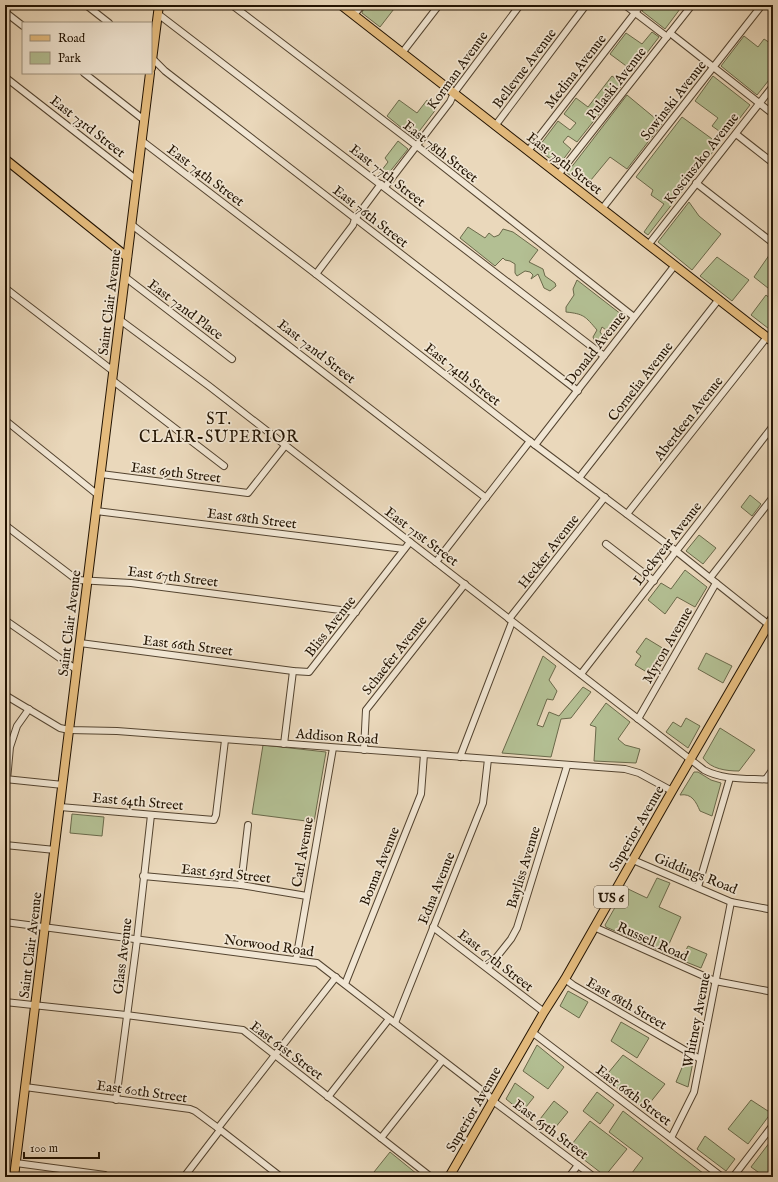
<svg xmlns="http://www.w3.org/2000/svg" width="778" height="1182" font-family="'IM FELL English',serif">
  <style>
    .green { fill: #b3bf93; stroke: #6a694a }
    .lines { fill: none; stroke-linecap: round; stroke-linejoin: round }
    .minor-casing { stroke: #544430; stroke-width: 8 }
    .major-casing { stroke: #221302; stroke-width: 10 }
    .minor { stroke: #f1e6d3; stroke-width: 6 }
    .major { stroke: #e5bc7e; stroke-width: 8 }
    .labels { text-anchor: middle; stroke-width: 3.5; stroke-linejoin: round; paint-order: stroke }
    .shield { fill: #f1e6d3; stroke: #605241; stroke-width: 1 }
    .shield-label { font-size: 13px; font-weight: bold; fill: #221302 }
    .street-label { font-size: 14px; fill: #221302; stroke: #f1e6d3 }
    .quarter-label { font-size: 16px; letter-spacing: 1px; fill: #221302; stroke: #f1e6d3 }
  </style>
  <rect width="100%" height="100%" fill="#ead8bb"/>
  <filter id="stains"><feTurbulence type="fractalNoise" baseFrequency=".005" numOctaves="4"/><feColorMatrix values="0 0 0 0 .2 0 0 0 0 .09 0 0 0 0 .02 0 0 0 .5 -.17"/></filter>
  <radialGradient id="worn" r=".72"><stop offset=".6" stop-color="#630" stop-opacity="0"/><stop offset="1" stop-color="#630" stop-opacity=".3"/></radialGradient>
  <g class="green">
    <path d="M367,5H397L380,27L362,13V12Z"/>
    <path d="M647,5H683L665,29L642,11Z"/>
    <path d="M652,32L659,37L633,71L610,54L626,33L642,44Z"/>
    <path d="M744,36L758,47L764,39L773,45V75L757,95L721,66Z"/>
    <path d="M612,76L623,84L577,142L568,136L563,142L571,149L559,165L537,149L558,121L570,130L576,123L564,114L576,98L588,107Z"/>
    <path d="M713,76L750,105L726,136L712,126L718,118L695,101Z"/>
    <path d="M627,95L662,124L627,169L610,157L586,186L567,173Z"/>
    <path d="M399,100L417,113L427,100L437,108L414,138L387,116Z"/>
    <path d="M682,117L719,144L648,235L644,232L664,204L651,195L653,190L636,177Z"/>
    <path d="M398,141L408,149L384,179L378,175L388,162L385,158Z"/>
    <path d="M689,202L699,216L721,234L692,270L658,242Z"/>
    <path d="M468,227L485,238L489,233L494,237L499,235L503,229L513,232L538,250L529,262L543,269L545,276L555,283L556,286L550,291L544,288L538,274L531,279L533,275L530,272L525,271L517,276L515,273V264L510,261L505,260L503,258L495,266L460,238Z"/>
    <path d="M772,251L773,252V292L754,277Z"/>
    <path d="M717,257L749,280L732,301L700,276Z"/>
    <path d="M577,280L626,318L613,335L602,327L600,332L603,336L599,343L595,342L593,337L597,330C585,316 584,314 566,312V307L574,295L573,289Z"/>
    <path d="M766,295L773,301V332L751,315Z"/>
    <path d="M750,495L761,504L752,516L741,507Z"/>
    <path d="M699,535L716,548L703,564L686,551Z"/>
    <path d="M685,570L707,587L695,607L677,597L665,614L648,600L661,583L671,589Z"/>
    <path d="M646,638L669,652L655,677L635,665L641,656L636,652Z"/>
    <path d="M706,653L732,666L723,683L698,669Z"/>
    <path d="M543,656L556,666L549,680L557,691L553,700L547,699L537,725L543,727L549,712L559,716L583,687L591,692L571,718L561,719L551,757L502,753Z"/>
    <path d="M606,703L630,722L618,739L625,745L640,749L636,763L594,761L596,727L590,725Z"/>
    <path d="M686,718L700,726L688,748L666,732L673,722L681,727Z"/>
    <path d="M720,728L755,750L739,771C726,771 711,769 703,758Z"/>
    <path d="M263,745L326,752L314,822L252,814Z"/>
    <path d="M694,772H698L711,780L721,783L712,816L700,811C696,802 692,793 680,795Z"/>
    <path d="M72,814L104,817L102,836L70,833Z"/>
    <path d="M657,878L670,883L659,907L681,917L665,953L606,927L605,925L626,888L647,898Z"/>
    <path d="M688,946L707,954L701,968L681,960Z"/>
    <path d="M568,991L588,1002L579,1018L560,1006Z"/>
    <path d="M621,1022L649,1038L637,1058L611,1041Z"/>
    <path d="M537,1045L564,1067L548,1089L523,1071Z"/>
    <path d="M623,1055L665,1084L645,1109L604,1078Z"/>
    <path d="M686,1058L693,1062L688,1087L676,1082Z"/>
    <path d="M515,1083L534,1097L522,1112L506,1099Z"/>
    <path d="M597,1092L614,1105L600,1124L583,1111Z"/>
    <path d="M751,1100L771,1113L748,1144L728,1129Z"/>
    <path d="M554,1101L568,1112L550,1134L537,1123Z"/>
    <path d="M623,1111L708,1177H629L643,1158L609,1132Z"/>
    <path d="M590,1121L627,1149L605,1176L569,1148Z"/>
    <path d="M705,1136L735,1159L726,1171L697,1149Z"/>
    <path d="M773,1138V1177H765L751,1167Z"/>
    <path d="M390,1152L417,1174L414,1177H370Z"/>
  </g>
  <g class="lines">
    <g class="minor-casing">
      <g id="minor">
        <path d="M86,5L109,23"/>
        <path d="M232,5L417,146L634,317"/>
        <path d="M625,5L667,37"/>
        <path d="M5,12L23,26"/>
        <path d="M158,14L604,356"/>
        <path d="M354,15L362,5"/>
        <path d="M670,33L773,114"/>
        <path d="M402,53L439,5"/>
        <path d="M151,57L165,71L578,391"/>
        <path d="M84,73L144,120"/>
        <path d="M5,77L137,180"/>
        <path d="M495,126L586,5"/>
        <path d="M736,134L773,163"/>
        <path d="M142,141L316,274L535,445L676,551L769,625"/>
        <path d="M528,151L641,5"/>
        <path d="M558,175L692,5"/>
        <path d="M696,183L773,243"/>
        <path d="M385,187L450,102L454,93L520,5"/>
        <path d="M602,209L762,5"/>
        <path d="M132,225L486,498"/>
        <path d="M649,244L773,86"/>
        <path d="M316,274L353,225L355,219L381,184"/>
        <path d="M125,277L232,359"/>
        <path d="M5,288L113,371"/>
        <path d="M120,320L209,386L704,770C725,781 750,778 773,780"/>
        <path d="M112,380L224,466"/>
        <path d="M5,420L98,495"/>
        <path d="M535,445L675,265"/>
        <path d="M101,474L248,493L285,446"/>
        <path d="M579,478L719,299"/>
        <path d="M96,511L404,549"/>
        <path d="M627,514L767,337"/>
        <path d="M5,525L77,580L131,583L356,612"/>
        <path d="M606,544L654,581"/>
        <path d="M436,562L530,441"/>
        <path d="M710,578L773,497"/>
        <path d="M509,619L605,497"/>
        <path d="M5,620L77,670"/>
        <path d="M80,643L293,671L309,672L410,542"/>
        <path d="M581,674L773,426"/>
        <path d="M5,695L60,728L69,730L117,731L625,769L639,773L672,791"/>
        <path d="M638,719L716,583"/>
        <path d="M284,744L293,671"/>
        <path d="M364,750L366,710L465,584"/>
        <path d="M460,757L512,622"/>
        <path d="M5,779L63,785"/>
        <path d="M766,779L773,769"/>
        <path d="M7,780L10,747L17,726L29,709"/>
        <path d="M60,807L214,820L216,815L225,740"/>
        <path d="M5,845L55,850"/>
        <path d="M633,860L731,902L773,910"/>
        <path d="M143,876L241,885L307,896"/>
        <path d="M241,885L248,825"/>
        <path d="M698,887L730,778"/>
        <path d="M5,922L317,963L488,1095L493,1101L594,1177"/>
        <path d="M433,927L544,1012"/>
        <path d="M594,927L715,981L773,992"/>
        <path d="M296,960L333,748"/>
        <path d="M488,968L511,939L517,928L567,766"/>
        <path d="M565,979L573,985L700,1059"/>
        <path d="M345,984L421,794L424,754"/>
        <path d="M5,1002L126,1015L243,1030L431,1177"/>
        <path d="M395,1023L483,803L488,759"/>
        <path d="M532,1032L722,1177"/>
        <path d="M25,1087L190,1109L195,1111L218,1128L281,1177"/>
        <path d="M328,1097L389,1019"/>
        <path d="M116,1100L137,940L151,815"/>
        <path d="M218,1128L336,977"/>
        <path d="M381,1138L442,1061"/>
        <path d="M671,1138L694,1092L731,902"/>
        <path d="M16,1163L105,1175L108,1177"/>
        <path d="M184,1177L220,1130"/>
        <path d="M569,1177L578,1165"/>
        <path d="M733,1177L773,1125"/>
      </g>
    </g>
    <g class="major-casing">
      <g id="major">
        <path d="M341,5L773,342"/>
        <path d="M151,68L159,5"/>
        <path d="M5,159L127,257"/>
        <path d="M14,1177L150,73"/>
        <path d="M449,1177L544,1012L565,979L672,791L773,617"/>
      </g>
    </g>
    <use href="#minor" class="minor"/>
    <use href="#major" class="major"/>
  </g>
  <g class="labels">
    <rect class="shield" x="594" y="886" width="34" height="22" rx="3"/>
    <g class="shield-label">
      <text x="611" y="902">US 6</text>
    </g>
    <g class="street-label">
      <text transform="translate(524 68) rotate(-53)" y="5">Bellevue Avenue</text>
      <text transform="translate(457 70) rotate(-54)" y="5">Korman Avenue</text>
      <text transform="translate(575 71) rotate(-52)" y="5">Medina Avenue</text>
      <text transform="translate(616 83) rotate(-52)" y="5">Pulaski Avenue</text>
      <text transform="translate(673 100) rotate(-52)" y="5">Sowinski Avenue</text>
      <text transform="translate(88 126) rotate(38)" y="5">East 73rd Street</text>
      <text transform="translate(441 151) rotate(38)" y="5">East 78th Street</text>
      <text transform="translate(701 158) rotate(-52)" y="5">Kosciuszko Avenue</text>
      <text transform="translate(565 163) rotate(38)" y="5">East 79th Street</text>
      <text transform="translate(206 175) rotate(37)" y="5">East 74th Street</text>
      <text transform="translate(388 175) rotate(38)" y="5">East 77th Street</text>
      <text transform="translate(371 216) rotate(38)" y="5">East 76th Street</text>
      <text transform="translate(109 302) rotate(-83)" y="5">Saint Clair Avenue</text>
      <text transform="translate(186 309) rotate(37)" y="5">East 72nd Place</text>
      <text transform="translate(595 348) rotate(-52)" y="5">Donald Avenue</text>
      <text transform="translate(317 351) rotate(38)" y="5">East 72nd Street</text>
      <text transform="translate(463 374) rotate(38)" y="5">East 74th Street</text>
      <text transform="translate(640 381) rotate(-52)" y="5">Cornelia Avenue</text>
      <text transform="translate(688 418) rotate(-52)" y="5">Aberdeen Avenue</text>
      <text transform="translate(176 472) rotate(7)" y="5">East 69th Street</text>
      <text transform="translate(252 518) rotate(7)" y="5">East 68th Street</text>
      <text transform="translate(422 536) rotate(37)" y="5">East 71st Street</text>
      <text transform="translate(667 543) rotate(-52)" y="5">Lockyear Avenue</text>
      <text transform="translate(548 551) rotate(-52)" y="5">Hecker Avenue</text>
      <text transform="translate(173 576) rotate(7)" y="5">East 67th Street</text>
      <text transform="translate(69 623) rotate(-83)" y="5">Saint Clair Avenue</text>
      <text transform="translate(330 626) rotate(-52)" y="5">Bliss Avenue</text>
      <text transform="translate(188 645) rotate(7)" y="5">East 66th Street</text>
      <text transform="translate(667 645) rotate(-60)" y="5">Myron Avenue</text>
      <text transform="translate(394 655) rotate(-52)" y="5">Schaefer Avenue</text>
      <text transform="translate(337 736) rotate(4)" y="5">Addison Road</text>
      <text transform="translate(138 801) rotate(5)" y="5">East 64th Street</text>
      <text transform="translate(636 828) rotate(-60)" y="5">Superior Avenue</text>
      <text transform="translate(302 852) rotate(-80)" y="5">Carl Avenue</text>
      <text transform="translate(379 866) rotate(-68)" y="5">Bonna Avenue</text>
      <text transform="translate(523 867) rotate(-73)" y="5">Bayliss Avenue</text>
      <text transform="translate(226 873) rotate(6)" y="5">East 63rd Street</text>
      <text transform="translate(696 873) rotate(22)" y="5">Giddings Road</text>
      <text transform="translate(436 888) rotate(-68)" y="5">Edna Avenue</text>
      <text transform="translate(653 941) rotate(24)" y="5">Russell Road</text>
      <text transform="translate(30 945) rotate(-83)" y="5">Saint Clair Avenue</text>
      <text transform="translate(269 945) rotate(8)" y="5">Norwood Road</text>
      <text transform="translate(122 956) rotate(-83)" y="5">Glass Avenue</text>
      <text transform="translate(496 960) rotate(38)" y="5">East 67th Street</text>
      <text transform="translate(627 1003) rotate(30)" y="5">East 68th Street</text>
      <text transform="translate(696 1020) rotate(-79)" y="5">Whitney Avenue</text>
      <text transform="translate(287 1050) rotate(37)" y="5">East 61st Street</text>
      <text transform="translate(142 1091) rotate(8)" y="5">East 60th Street</text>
      <text transform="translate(634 1095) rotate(37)" y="5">East 66th Street</text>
      <text transform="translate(473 1109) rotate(-60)" y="5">Superior Avenue</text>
      <text transform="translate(551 1129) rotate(37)" y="5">East 65th Street</text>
    </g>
    <g class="quarter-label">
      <text x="219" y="424">ST.<tspan x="219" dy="18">CLAIR-SUPERIOR</tspan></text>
    </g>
  </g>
  <rect width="778" height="1182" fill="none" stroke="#ead8bb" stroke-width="20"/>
  <rect x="6" y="6" width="766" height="1170" fill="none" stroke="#221302" stroke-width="2"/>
  <rect x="10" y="10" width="758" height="1162" fill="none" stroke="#221302"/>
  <rect x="22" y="22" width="130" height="52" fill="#f1e6d3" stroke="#9e927f"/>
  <rect x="30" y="35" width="20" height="6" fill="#e5bc7e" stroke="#9e927f"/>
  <text x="58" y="42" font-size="12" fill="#221302">Road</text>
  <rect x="30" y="52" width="20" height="12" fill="#b3bf93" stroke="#9e927f"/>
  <text x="58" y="62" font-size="12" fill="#221302">Park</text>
  <path d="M24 1152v6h75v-6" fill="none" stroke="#221302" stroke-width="2"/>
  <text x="30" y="1152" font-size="12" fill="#221302" stroke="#f1e6d3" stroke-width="3" paint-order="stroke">100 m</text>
  <rect width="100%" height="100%" filter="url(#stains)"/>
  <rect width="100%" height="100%" fill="url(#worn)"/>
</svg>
